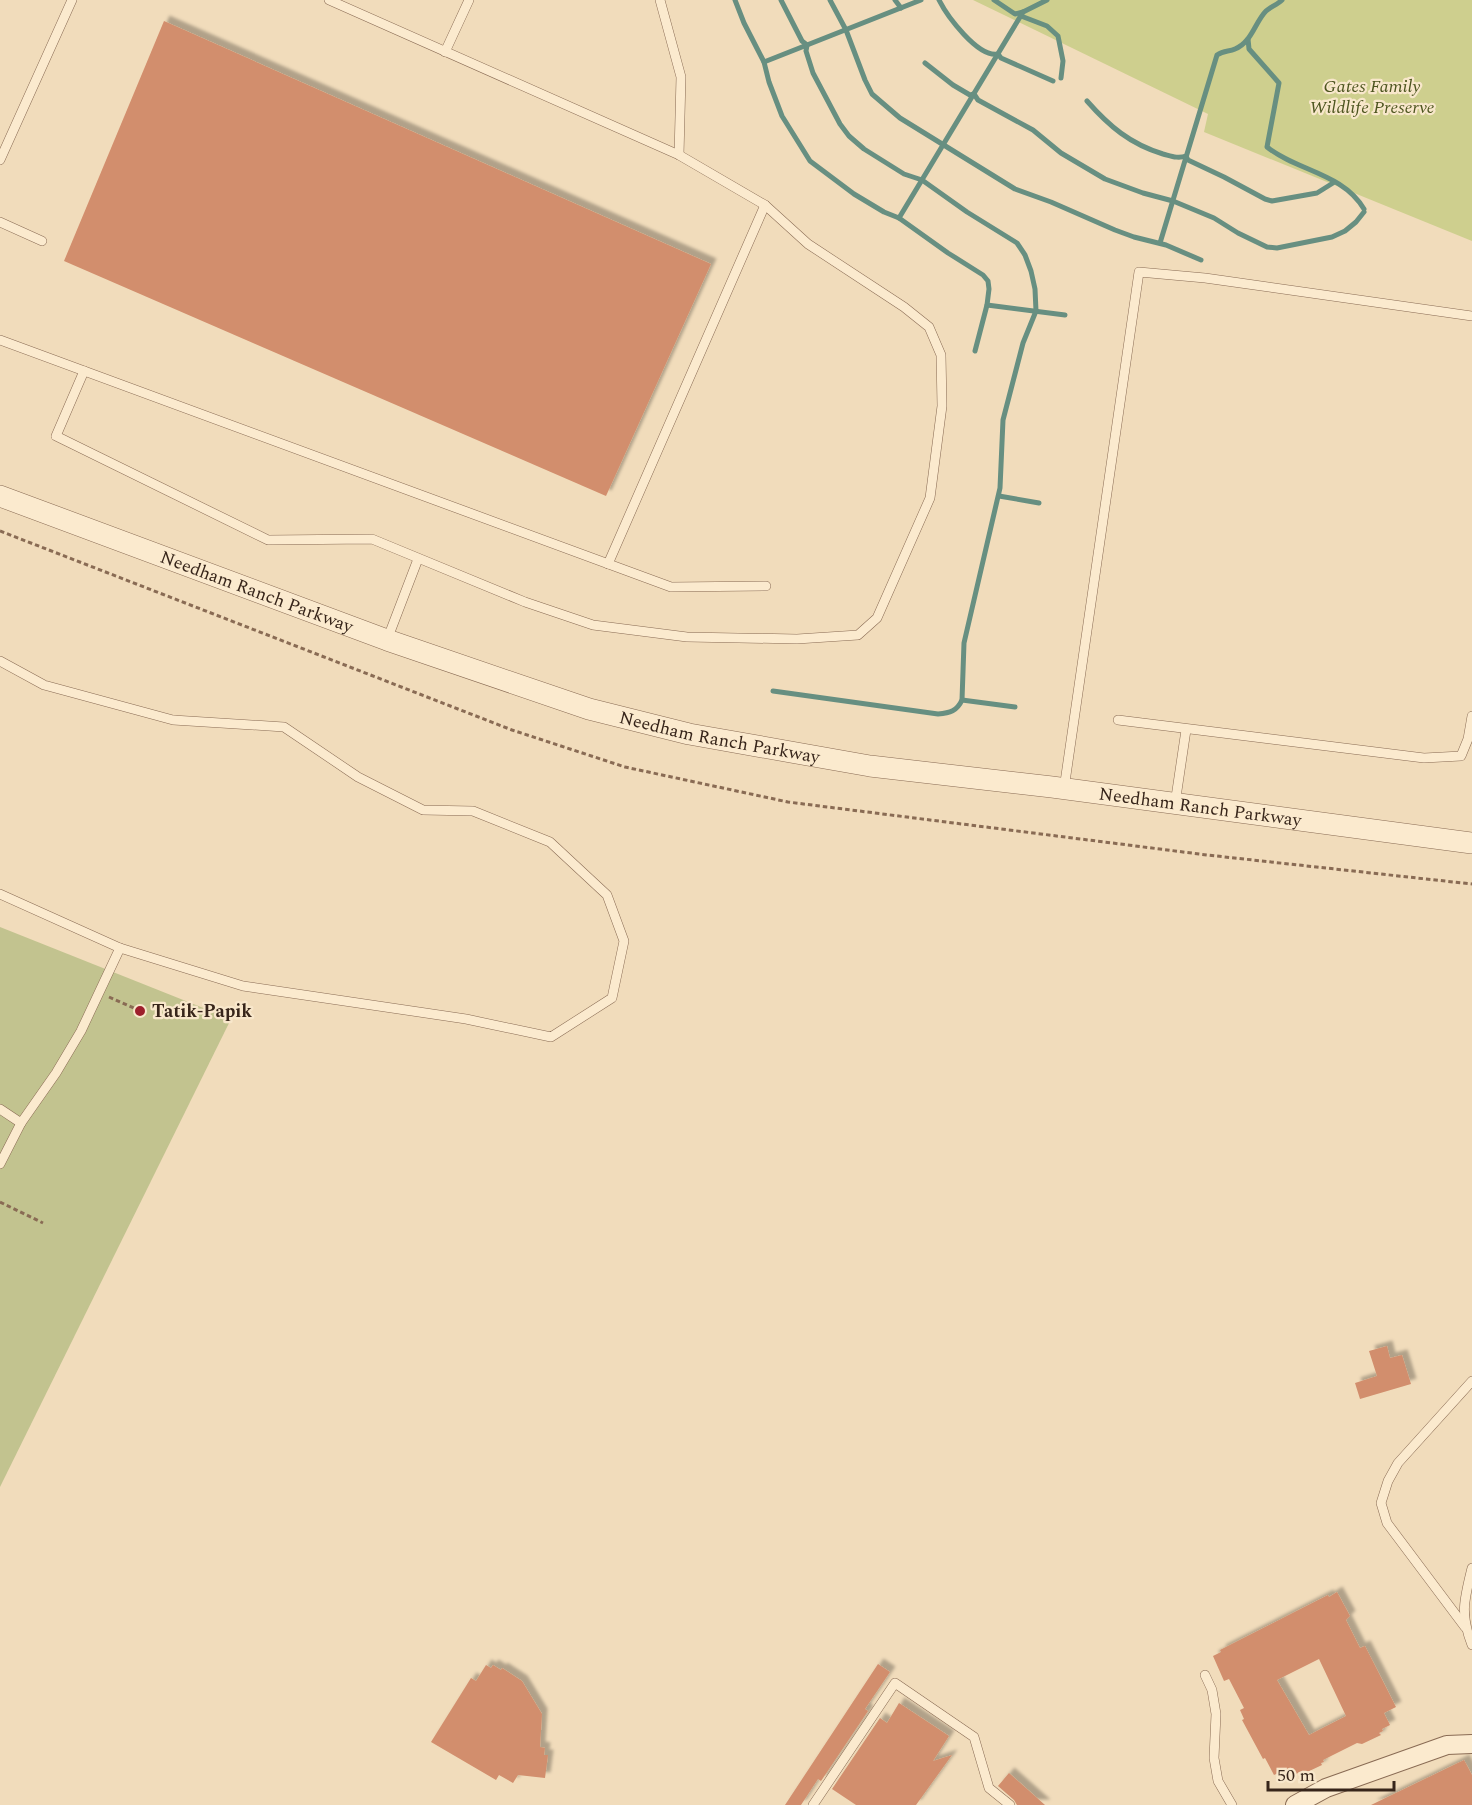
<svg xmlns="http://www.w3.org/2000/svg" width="1472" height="1805" font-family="Spectral,serif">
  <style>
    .green { fill: #cecf8e }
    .cemetery { fill: #c2c38f }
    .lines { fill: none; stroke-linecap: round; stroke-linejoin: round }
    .stream { stroke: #678f81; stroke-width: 5 }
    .building { fill: #d28e6d; fill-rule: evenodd; filter: url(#shadow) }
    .service-casing { stroke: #896b54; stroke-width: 10 }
    .minor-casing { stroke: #896b54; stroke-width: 20 }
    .tertiary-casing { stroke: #896b54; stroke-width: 22 }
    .path { stroke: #896b54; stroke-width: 3; stroke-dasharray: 4.5 3; stroke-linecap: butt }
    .service { stroke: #fbeace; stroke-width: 9 }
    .minor { stroke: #fbeace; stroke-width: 18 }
    .tertiary { stroke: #fbeace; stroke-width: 21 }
    .poi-dot { fill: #9d1f2c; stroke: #f8e7cb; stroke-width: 2 }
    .labels { text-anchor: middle; stroke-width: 4.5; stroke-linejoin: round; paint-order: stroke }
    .park-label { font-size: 18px; font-style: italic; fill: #4d551f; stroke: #f8e7cb }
    .street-label { font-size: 18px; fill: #37251a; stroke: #f8e7cb }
    .poi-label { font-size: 18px; font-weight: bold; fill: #37251a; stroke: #f8e7cb; text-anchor: start }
  </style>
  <defs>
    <filter id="shadow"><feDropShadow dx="5.5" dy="-5.5" stdDeviation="1.5" flood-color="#0004"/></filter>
  </defs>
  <rect width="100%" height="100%" fill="#f1dcbb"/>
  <path class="green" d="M973,0H1472V241L1204,132L1208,114Z"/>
  <path class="cemetery" d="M0,927L231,1019L0,1487Z"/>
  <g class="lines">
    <g class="stream">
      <path d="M735,0L744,23L764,62L769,82L782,116L810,161L854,194L884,212L899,218L948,253L983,275L988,281L989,289L987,305L975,351"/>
      <path d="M830,0L846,30L865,80L872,94L900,118L1015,189L1051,202L1115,230L1134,237L1166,245L1201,260"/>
      <path d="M895,0L901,8"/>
      <path d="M939,0C947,16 978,58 998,54L1001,58L1053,81"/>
      <path d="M994,0L1015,14L1023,12"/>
      <path d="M1021,16L1047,26L1058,36L1063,61L1061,78"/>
      <path d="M1248,39L1249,49L1279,83L1267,147C1297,171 1343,173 1364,209"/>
      <path d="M764,62L921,0"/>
      <path d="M925,63L953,85L970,95L974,94L978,100L1033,130L1061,153L1105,179L1143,193L1173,201L1214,218L1238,233L1267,247L1277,248L1332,237L1345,231L1356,222L1364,212"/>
      <path d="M1087,101C1109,126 1130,144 1163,154C1171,156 1178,159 1186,156L1188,160L1224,177L1265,199L1272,201L1317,193L1333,183"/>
      <path d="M899,218L1023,12L1047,0"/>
      <path d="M1160,243L1217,55C1224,50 1229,52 1235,49C1252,42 1255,22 1266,11C1270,7 1277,5 1282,0"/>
      <path d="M987,305L1065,315"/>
      <path d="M999,496L1039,503"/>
      <path d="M773,691L938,714C950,713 957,711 962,700L964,643L1000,488L1003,420L1023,343L1036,311L1035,289L1031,271L1025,255L1017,243L967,212L922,180L904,174L864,149L849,136L840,124L813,73L806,51L807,45L802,41L781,0"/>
      <path d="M962,700L1015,707"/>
    </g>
  </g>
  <g class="building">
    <path d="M164,21L711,264L606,496L64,261Z"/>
    <path d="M1387,1346L1390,1358L1402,1355L1411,1384L1360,1399L1355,1383L1377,1376L1369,1351Z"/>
    <path d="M1337,1592L1350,1616L1346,1620L1360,1648L1365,1646L1396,1707L1384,1713L1390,1725L1382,1729L1383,1731L1379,1733L1381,1735L1362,1744L1357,1743L1323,1760L1324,1762L1321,1763L1322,1765L1303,1774L1298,1773L1290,1777L1287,1769L1274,1775L1265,1758L1263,1759L1242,1720L1244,1719L1240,1710L1244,1708L1229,1679L1224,1681L1213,1656L1221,1652L1220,1650L1275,1622L1328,1595L1329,1597ZM1319,1659L1346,1716L1309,1735L1277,1680Z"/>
    <path d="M878,1664L890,1672L865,1709L868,1711L821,1781L818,1779L801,1805H785Z"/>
    <path d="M486,1665L491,1668L493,1665L501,1670L502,1668L522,1681L542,1714L540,1747L545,1748L544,1755H548L545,1778L518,1775L513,1783L499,1775L496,1780L431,1742L471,1678L476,1681Z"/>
    <path d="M899,1703L949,1736L933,1761L952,1755L916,1805H856L832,1789L880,1718L887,1723Z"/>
    <path d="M1464,1760L1472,1775V1805H1371Z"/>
    <path d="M1009,1773L1045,1805H1017L1014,1800L998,1786Z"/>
  </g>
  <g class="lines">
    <g class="service-casing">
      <g id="service">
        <path d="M660,0L681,77L679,155"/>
        <path d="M445,52L469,0"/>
        <path d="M0,160L72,0"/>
        <path d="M0,222L42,241"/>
        <path d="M0,340L671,587L766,586"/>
        <path d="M84,371L56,436L268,540L372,539L525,602L593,625L687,637L797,639L858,635L877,618L930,498L942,406L941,355L929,327L904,307L808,244L765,205L679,155L329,0"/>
        <path d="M608,564L765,205"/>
        <path d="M387,640L418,559"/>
        <path d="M0,661L44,685L173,720L284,727L358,777L423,810L473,811L550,842L607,895L624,941L612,998L551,1037L466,1019L243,986L120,948L0,894"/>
        <path d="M1118,720L1424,758L1461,756L1468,739L1472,716"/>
        <path d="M1064,789L1139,272L1205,278L1472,316"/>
        <path d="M1175,804L1186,730"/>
        <path d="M0,1109L21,1123"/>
        <path d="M0,1164L21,1123L56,1073L81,1031L120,948"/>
        <path d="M1472,1568C1464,1600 1460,1614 1472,1645"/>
        <path d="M1465,1627L1387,1523L1381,1503L1388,1481L1398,1463L1472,1381"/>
        <path d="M1205,1675L1212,1690L1216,1714L1214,1758L1218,1781L1232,1805"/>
        <path d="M813,1805L895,1683L974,1737L989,1788L1010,1805"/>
      </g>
    </g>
    <g class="minor-casing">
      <path id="minor" d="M1295,1805L1326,1788L1447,1745L1472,1744"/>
    </g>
    <g class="tertiary-casing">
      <g id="tertiary">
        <path id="s1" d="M0,496L387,640L589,709L689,734L870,766L1052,787L1472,843"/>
      </g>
    </g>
    <g class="path">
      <path d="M0,531L512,730L625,767L788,802L1207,855L1472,884"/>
      <path d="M109,997L136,1009"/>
      <path d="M0,1202L43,1223"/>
    </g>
    <use href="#service" class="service"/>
    <use href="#minor" class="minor"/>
    <use href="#tertiary" class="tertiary"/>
  </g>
  <circle class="poi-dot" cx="140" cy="1011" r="6"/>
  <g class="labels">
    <g class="park-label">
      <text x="1372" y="92">Gates Family<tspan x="1372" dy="21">Wildlife Preserve</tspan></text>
    </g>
    <g class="street-label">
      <text dy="6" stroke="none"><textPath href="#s1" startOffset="274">Needham Ranch Parkway</textPath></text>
      <text dy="6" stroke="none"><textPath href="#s1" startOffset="760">Needham Ranch Parkway</textPath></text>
      <text dy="6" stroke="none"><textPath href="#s1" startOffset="1246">Needham Ranch Parkway</textPath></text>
    </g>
    <g class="poi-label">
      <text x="152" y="1017">Tatik-Papik</text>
    </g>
  </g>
  <path d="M1268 1781v9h126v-9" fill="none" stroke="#37251a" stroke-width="3"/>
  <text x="1277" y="1781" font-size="18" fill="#37251a" stroke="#f8e7cb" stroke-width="4.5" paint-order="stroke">50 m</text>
</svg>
